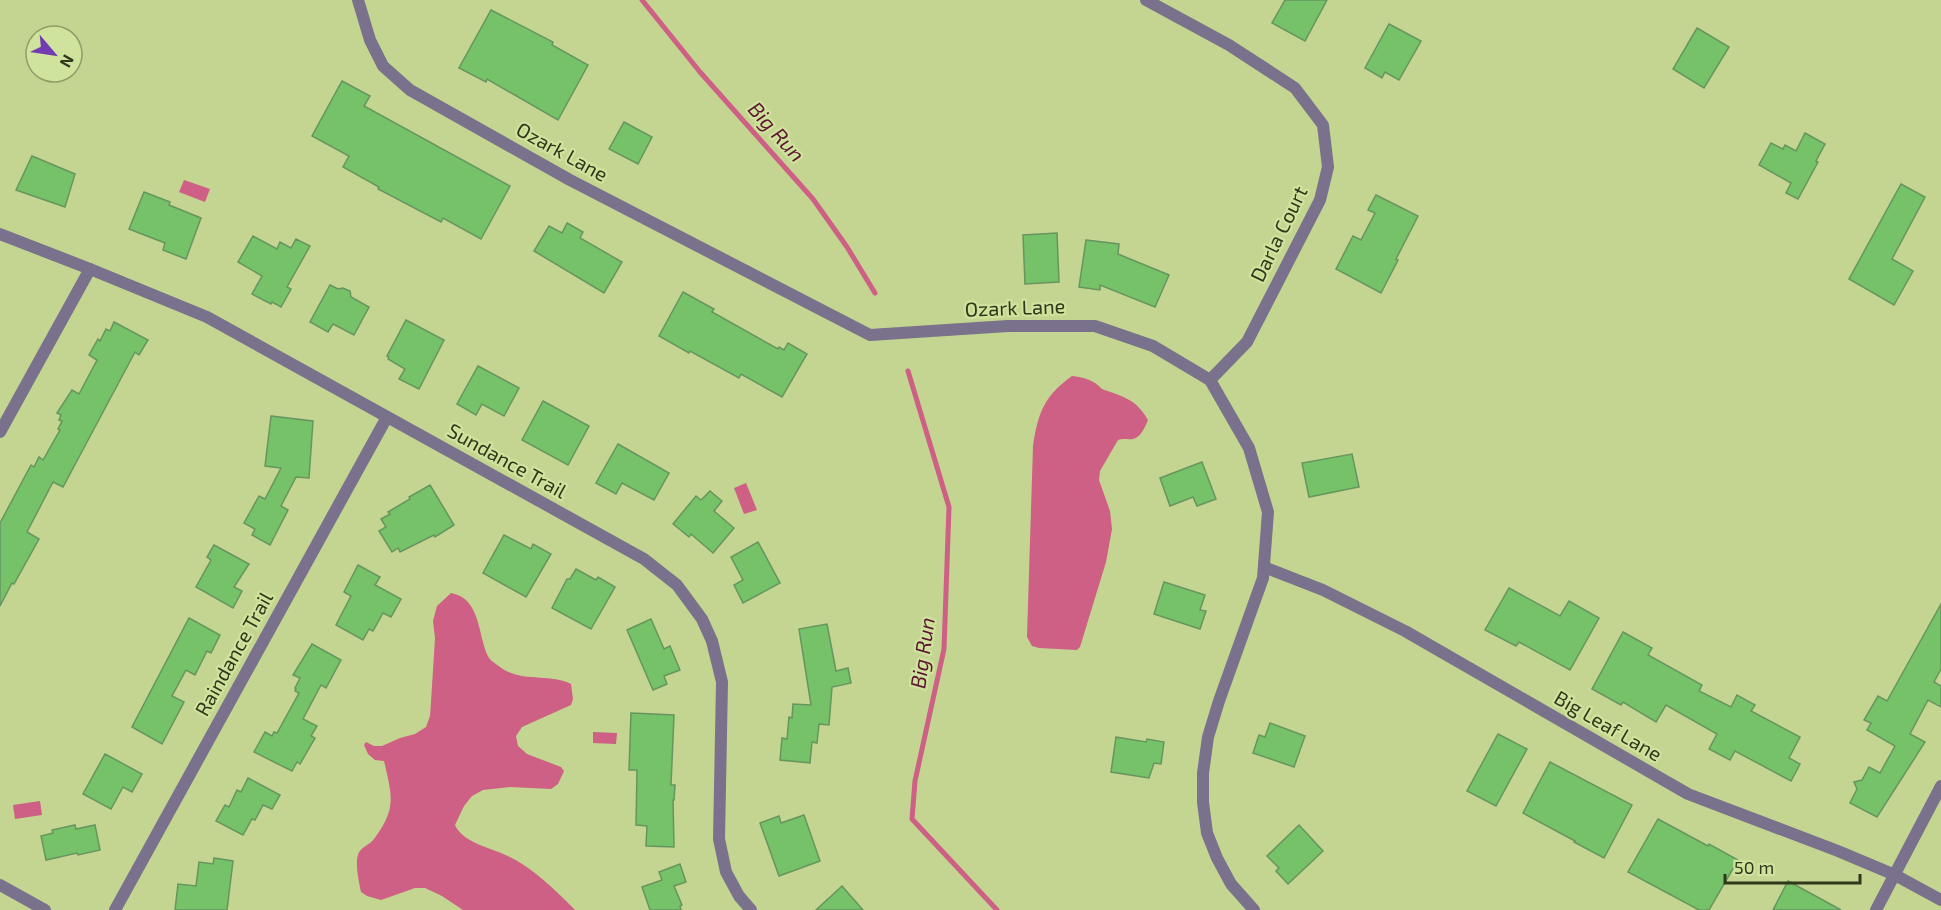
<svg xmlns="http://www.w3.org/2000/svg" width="1941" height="910" font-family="'Exo 2',sans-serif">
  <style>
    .water { fill: #ce5f85 }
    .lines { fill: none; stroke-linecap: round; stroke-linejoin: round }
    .stream { stroke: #ce5f85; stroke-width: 5 }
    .building { fill: #75c268; stroke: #67955f; stroke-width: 1.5 }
    .street { stroke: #7a718c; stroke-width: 12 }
    .labels { text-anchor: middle; stroke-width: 4.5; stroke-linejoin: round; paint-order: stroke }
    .street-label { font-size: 20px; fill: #30371b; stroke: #d0e39d }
    .water-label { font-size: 21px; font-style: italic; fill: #5d1532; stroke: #d0e39d }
  </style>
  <rect width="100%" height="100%" fill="#c3d590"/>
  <g class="water">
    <path d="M184,180L210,189L205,202L179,192Z"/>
    <path d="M1072,376C1083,377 1094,380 1102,389C1124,397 1136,399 1148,420C1145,427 1141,437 1133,439C1128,440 1124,438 1118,440L1100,471L1099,480L1110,511L1112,529L1106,562L1080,647L1077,650L1039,648L1032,646L1027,637L1033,446C1038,413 1044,396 1072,376Z"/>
    <path d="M746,483L757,510L744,514L734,488Z"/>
    <path d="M451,593C482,599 477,636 489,658C491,661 496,664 500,667C521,683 549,673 571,684L573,699L571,705L522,727L516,736L518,746L527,754L561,767L564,771L558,784L551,789L510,787L483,790L472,796L464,806L455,825C462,841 486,847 501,853C529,864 554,889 575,910H463L442,896L425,888H415L381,900L367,896L361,892C359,883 355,863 358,855C360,847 370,845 374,839C397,808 392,796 384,761L375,760L368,754L364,745L366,742L374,746H382L400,738L415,734L426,727L430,716L431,702L435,638L433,621L437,606Z"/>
    <path d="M593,732L617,733L616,744L593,743Z"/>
    <path d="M40,801L42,815L15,819L13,805Z"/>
  </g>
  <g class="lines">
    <g class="stream">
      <path d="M642,0L700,72L813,199L847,247L875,293"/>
      <path d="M908,371L949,507L944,649L915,781L912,819L997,910"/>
    </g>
  </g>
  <g class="building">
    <path d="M1285,0H1327L1305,41L1272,23Z"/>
    <path d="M491,10L553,42L552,45L588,65L558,120L487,79L486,82L459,68Z"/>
    <path d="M1389,24L1421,41L1399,80L1385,72L1382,78L1365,68Z"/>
    <path d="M1697,28L1729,47L1704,88L1673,69Z"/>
    <path d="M342,81L370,96L364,106L510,186L481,239L443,218L441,222L378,189L379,187L343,167L349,156L312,136Z"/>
    <path d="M624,122L652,137L638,164L609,149Z"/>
    <path d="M1805,133L1825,144L1816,161L1818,162L1798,199L1786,193L1791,183L1759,165L1771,143L1783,149L1785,145L1796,151Z"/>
    <path d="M32,156L75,174L65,207L16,190Z"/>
    <path d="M1901,184L1925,197L1892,259L1913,271L1894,305L1849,279Z"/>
    <path d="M144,192L170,202L169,205L201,218L186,259L163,250L165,243L129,229Z"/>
    <path d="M1376,195L1418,216L1396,259L1398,260L1381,293L1336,269L1353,236L1361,240L1375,213L1368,210Z"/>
    <path d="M567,223L583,232L580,238L622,262L604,293L534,251L549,226L562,233Z"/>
    <path d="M1057,233L1059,282L1025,284L1023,235Z"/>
    <path d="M253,236L277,249L280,242L291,248L296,239L310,246L287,287L291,289L281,307L272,302L271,304L252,294L262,276L238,262Z"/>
    <path d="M1086,240L1119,244L1118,254L1169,275L1155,307L1100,285V290L1079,287Z"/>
    <path d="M330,285L338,289L343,288L350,291L351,297L369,307L354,335L333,324L328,332L310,322Z"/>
    <path d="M683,292L714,309L712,312L778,349L779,347L784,350L788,343L807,354L782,397L741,374L739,378L690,351L689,353L659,336Z"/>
    <path d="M406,320L444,340L419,389L399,379L405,369L388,359L389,357L387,356Z"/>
    <path d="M114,322L148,340L139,355L135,352L63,487L53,482L27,532L39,539L14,584L12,583L0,606V523L31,465L34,467L39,457L43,460L60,430L58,429L62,421L59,420L61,415L57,413L72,390L79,394L97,360L89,355L98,339L100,341L106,329L110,331Z"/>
    <path d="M478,366L519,388L504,416L482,404L476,415L457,404Z"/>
    <path d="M543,401L589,426L568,465L522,440Z"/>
    <path d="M271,416L313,421L309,478L296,477L281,506L288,510L270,545L252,535L255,529L244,523L259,496L265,499L281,468L265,466Z"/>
    <path d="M618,444L669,473L654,500L622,483L616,494L596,483Z"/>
    <path d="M1352,454L1359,487L1309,497L1302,463Z"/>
    <path d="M1202,462L1216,499L1197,506L1193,497L1170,506L1160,478Z"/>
    <path d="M430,485L454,525L435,537L434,535L400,552L398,548L392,552L379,531L386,527L381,519L390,514L388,512L410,499L409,497Z"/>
    <path d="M710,491L722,501L714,511L734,528L713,553L691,534L689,537L673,524L696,496L701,500Z"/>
    <path d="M504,535L531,549L533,544L551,554L526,597L483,573Z"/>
    <path d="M758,542L780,583L743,603L734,585L743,580L731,557Z"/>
    <path d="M214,545L249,564L234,587L242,591L233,608L196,587L211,560L207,557Z"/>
    <path d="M358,565L380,577L375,585L401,599L391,617L383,613L373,631L369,629L363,640L336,625L351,596L344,592Z"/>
    <path d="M576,569L596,580L598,577L615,587L591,629L552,608L567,579H570Z"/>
    <path d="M1164,582L1205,595L1200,610L1206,611L1200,629L1154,614Z"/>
    <path d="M1509,588L1560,616L1569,601L1599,618L1570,670L1519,642L1516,646L1485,630Z"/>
    <path d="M1941,604V669L1934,682L1941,686V707L1928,700L1910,734L1925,742L1877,817L1850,803L1857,789L1854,782L1862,780L1869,767L1880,773L1895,746L1867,730L1871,723L1864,720L1878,696L1887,701Z"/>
    <path d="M189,618L220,635L211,653L207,651L195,675L186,670L172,696L184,702L162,744L132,727Z"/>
    <path d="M651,619L664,649L670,646L680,670L664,676L667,684L653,690L627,630Z"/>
    <path d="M827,624L836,671L848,668L851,683L832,687L829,725L819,724L817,743L812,742L810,763L780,760L782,738L787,739L789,717L792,718L793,704L811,705L799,629Z"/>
    <path d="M1623,632L1652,648L1648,655L1702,685L1699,691L1731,707L1737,695L1755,705L1751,711L1800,737L1789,758L1800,764L1791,781L1735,751L1730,760L1709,749L1717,734L1666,705L1656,722L1623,702L1621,705L1592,689Z"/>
    <path d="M312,644L341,660L326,688L321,685L303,719L317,726L311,736L315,738L300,764L297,762L292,771L254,752L265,732L272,736L274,732L277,733L299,693L295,691L296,689L295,688L300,678L293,675Z"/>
    <path d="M631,713L674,715L671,785H675L674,800H673L674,847L646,846L647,826L636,825L637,770H629Z"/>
    <path d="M1270,723L1305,736L1294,767L1253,753L1259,735L1265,737Z"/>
    <path d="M1498,734L1527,749L1496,806L1467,791Z"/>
    <path d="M1116,737L1146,742L1147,739L1164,742L1161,764L1154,763L1149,778L1111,772Z"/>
    <path d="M105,754L142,774L132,792L123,787L111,809L83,794Z"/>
    <path d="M1550,762L1632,805L1604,858L1574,842L1575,841L1523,813Z"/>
    <path d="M248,778L280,795L272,809L263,805L255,820L252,819L243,835L216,821L225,805L229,807L237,790L241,792Z"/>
    <path d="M804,815L820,861L779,876L760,823L779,816L781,823Z"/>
    <path d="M1658,819L1708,846L1709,844L1738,860L1709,910H1699L1628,872Z"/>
    <path d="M75,825L76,829L95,825L100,850L78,855L77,853L46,860L41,836L53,833L52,830Z"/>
    <path d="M1299,825L1323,851L1288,884L1276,871L1279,868L1267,856Z"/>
    <path d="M214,858L233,861L227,910H175L178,884L196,886L199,862L213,864Z"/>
    <path d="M680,864L686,882L674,886L682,905L680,906L681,910H650L642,887L662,880L659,872Z"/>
    <path d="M1788,881L1841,910H1773Z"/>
    <path d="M842,886L863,910H816Z"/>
  </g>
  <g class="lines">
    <g class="street">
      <path d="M358,0L370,40L383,66L410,90L570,180L870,335L1008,326H1095L1153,346L1210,380L1249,448L1268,512L1263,578L1219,701L1208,737L1203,773V802L1207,833L1217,858L1231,884L1254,910"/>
      <path d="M1146,0L1229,45L1295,88L1323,125L1328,167L1320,200L1247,342L1210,380"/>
      <path d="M0,234L90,269L207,317L644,559L677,585L702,619L712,641L722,682L719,839L726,872L739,896L751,910"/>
      <path d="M0,432L90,269"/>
      <path d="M1264,567L1323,590L1405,631L1688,794L1838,851L1895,875L1941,900"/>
      <path d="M0,885L45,910"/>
      <path d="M115,910L387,417"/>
      <path d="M1876,910L1941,786"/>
    </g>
  </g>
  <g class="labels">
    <g class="street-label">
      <text transform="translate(562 152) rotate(29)" y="7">Ozark Lane</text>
      <text transform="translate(1279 234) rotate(-64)" y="7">Darla Court</text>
      <text transform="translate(1015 308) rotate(-2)" y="7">Ozark Lane</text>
      <text transform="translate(507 461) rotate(29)" y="7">Sundance Trail</text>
      <text transform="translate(234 654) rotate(-61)" y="7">Raindance Trail</text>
      <text transform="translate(1608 726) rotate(30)" y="7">Big Leaf Lane</text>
    </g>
    <g class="water-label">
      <text transform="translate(776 132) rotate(48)" y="7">Big Run</text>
      <text transform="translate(923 653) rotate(-82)" y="7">Big Run</text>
    </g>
  </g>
  <g transform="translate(54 54) rotate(119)"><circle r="28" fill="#d0e39d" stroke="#909e69" stroke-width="1.5"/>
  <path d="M0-4.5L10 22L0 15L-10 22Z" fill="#713bb2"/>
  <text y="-9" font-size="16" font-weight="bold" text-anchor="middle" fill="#30371b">N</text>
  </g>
  <path d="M1725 874v9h135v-9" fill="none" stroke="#30371b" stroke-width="3"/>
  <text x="1734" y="874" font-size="18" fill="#30371b" stroke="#d0e39d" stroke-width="4.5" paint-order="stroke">50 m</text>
</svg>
